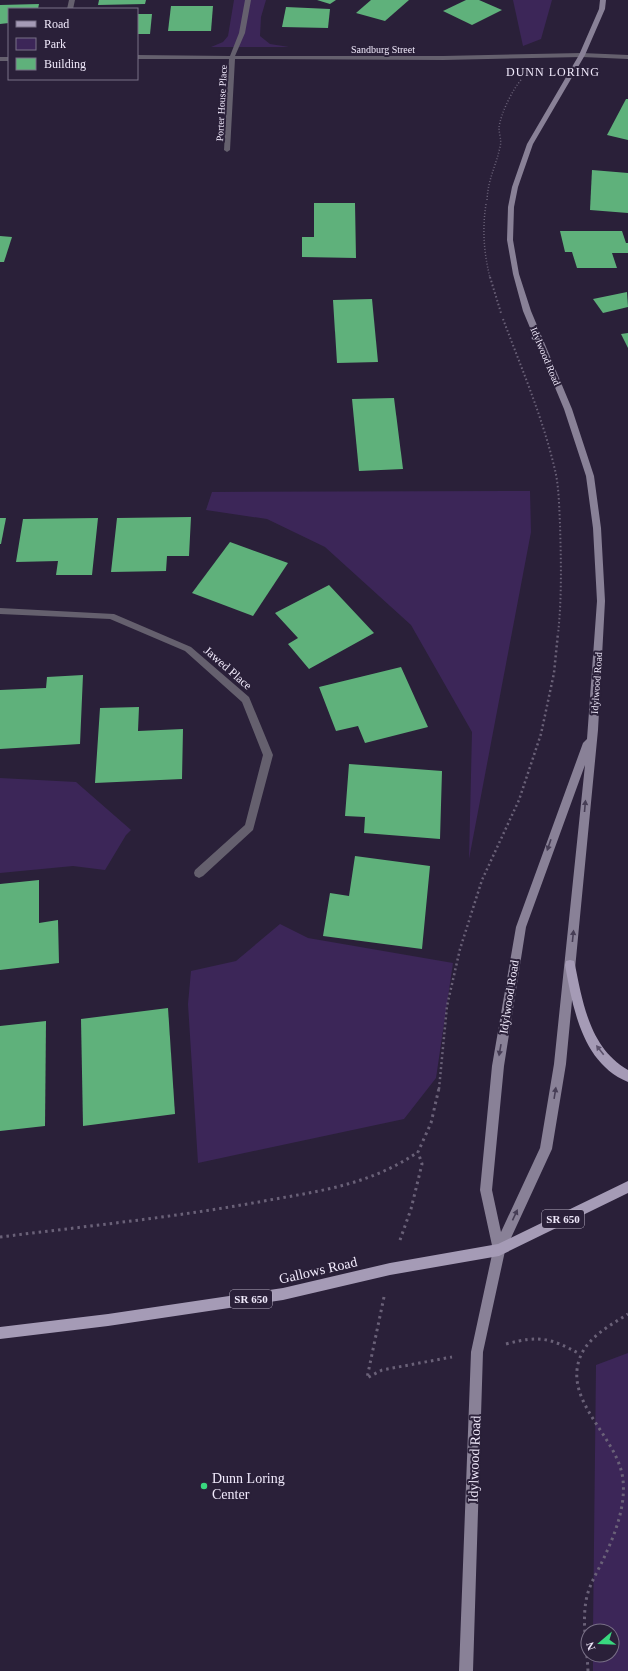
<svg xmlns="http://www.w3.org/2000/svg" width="628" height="1671" font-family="'Times New Roman',serif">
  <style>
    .green { fill: #3c2658 }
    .building { fill: #5fb17b }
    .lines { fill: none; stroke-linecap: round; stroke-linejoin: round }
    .path-far3 { stroke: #6a6178; stroke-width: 1.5; stroke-dasharray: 1 2; stroke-linecap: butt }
    .path-far2 { stroke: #6a6178; stroke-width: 2; stroke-dasharray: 1.5 2.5; stroke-linecap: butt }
    .path-far1 { stroke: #6a6178; stroke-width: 2.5; stroke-dasharray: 2 3; stroke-linecap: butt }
    .path { stroke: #6a6178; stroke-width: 3; stroke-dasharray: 2.5 4; stroke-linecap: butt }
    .lane { fill: #65606e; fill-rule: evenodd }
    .street { fill: #65606e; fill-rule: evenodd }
    .secondary { fill: #898197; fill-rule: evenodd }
    .primary { fill: #a59bb6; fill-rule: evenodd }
    .oneway { fill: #463d55 }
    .oneway2 { fill: #5b516b }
    .poi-dot { fill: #39d87f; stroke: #2a2039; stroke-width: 1.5 }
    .labels { text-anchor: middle; stroke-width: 4; stroke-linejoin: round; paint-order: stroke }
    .far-street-label { font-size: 10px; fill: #f0e9fb; stroke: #2a2039 }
    .shield { fill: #2a2039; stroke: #b5adc1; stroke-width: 1 }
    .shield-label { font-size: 11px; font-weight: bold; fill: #f0e9fb }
    .far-quarter-label { font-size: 12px; letter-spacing: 1px; fill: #f0e9fb; stroke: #2a2039 }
    .street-label { font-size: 12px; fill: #f0e9fb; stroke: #2a2039 }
    .near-street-label { font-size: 14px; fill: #f0e9fb; stroke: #2a2039 }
    .near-poi-label { font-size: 14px; fill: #f0e9fb; stroke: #2a2039; text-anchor: start }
  </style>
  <rect width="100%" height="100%" fill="#2a2039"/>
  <g class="green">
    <path d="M234,0H266L261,17L260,36L270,44L289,47H211L223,42L228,36Z"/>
    <path d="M513,0H552L541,39L523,46Z"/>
    <path d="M530,491L531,532L469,859L472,732L411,625L325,547L267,519L206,510L212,492Z"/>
    <path d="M0,778L76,782L131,830L126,835L105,870L73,866L0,873Z"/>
    <path d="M280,924L308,938L453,963L436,1078L404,1119L198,1163L188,1004L191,971L236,961Z"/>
    <path d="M628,1353V1671H593V1655H612V1631H593L596,1365Z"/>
  </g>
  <g class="building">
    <path d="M99,0H146L145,4L98,5Z"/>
    <path d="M317,0H336L330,4Z"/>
    <path d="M371,0H409L385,21L356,13Z"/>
    <path d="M466,0H479L502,10L472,25L443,11Z"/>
    <path d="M39,4L38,9H9V23L0,24V5Z"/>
    <path d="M171,6H213L211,31H168Z"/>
    <path d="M286,7L330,9L328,28L282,27Z"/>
    <path d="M137,14H152L150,34H137Z"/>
    <path d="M626,99H628V140L607,135Z"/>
    <path d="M592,170L628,173V213L590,210Z"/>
    <path d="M314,203H355L356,258L302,257V237H314Z"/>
    <path d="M560,231H622L626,243H628V253H612L617,268H577L572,252H565Z"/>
    <path d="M0,236L12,237L4,262H0Z"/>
    <path d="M627,292L628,307L603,313L593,299Z"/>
    <path d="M372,299L378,362L337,363L333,300Z"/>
    <path d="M628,333V348L621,334Z"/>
    <path d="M394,398L403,469L359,471L352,399Z"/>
    <path d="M191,517L189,556H167L166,571L111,572L117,518Z"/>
    <path d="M0,518H6L1,544H0Z"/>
    <path d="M98,518L92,575H56L58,561L16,562L23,519Z"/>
    <path d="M230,542L288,563L253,616L192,593Z"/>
    <path d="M329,585L374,633L309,669L288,644L298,638L275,613Z"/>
    <path d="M401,667L428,727L365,743L358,726L336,731L319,687Z"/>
    <path d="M83,675L80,744L0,749V690L46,688L47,677Z"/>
    <path d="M139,707L138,731L183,729L182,779L95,783L100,708Z"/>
    <path d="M349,764L442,771L440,839L364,833L365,817L345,816Z"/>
    <path d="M355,856L430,866L422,949L323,936L330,893L349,896Z"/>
    <path d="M39,880V923L58,920L59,963L0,970V884Z"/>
    <path d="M168,1008L175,1114L83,1126L81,1019Z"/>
    <path d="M46,1021L45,1126L0,1131V1026Z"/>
  </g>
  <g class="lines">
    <g class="path-far3">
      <path d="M487,200C488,179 496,166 500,147C502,141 499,134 499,128C500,115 513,88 522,79"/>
      <path d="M486,204C482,230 484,253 490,278"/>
    </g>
    <g class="path-far2">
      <path d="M490,277L501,313"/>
      <path d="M503,319C521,367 542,416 554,466C559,484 559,505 560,524C561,560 562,597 558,634"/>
    </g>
    <path class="path-far1" d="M439,1089L447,1006L460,949L482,880L519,800L541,734L554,673L558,633"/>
    <g class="path">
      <path d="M0,1237C88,1226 177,1217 264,1201C319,1191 370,1185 418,1152"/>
      <path d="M400,1240L411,1209L422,1164L418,1152L431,1123L439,1088"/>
      <path d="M384,1297L367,1378L382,1370L452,1357"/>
      <path d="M506,1344C540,1335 550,1338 580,1354"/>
      <path d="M588,1671C587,1648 582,1624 586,1601C588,1588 595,1576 601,1564C613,1539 626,1509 623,1480C619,1441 573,1409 577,1370C580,1341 606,1328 628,1314"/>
    </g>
    <path class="lane" d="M69,0H75L73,9H67Z"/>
    <g class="street">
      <path d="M245,0H251L245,33L235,56H443L582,53L628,55V59L582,57L443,60L235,59L230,150L227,152L224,150L229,59H137V55L230,56L239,33Z"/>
      <rect x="0" y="57" width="9" height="4"/>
      <path d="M0,608L114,614L191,647L249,697L273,755L253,830L203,876L199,878L195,876L194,873L195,870L245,825L263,755L242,702L185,651L110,619L0,614Z"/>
    </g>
    <path class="secondary" d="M600,0H606L605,9L585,55L533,144L518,187L514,207L513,240L519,274L531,311L572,409L594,476L601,528L605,601L598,730L579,927L566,1064L552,1149L505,1251L483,1352L473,1671H459L471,1352L493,1250L480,1190L492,1066L516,927L583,743L587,739L597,601L593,528L586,476L564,409L523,311L513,274L507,240L508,207L512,187L527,144L579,55L599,9ZM585,765L554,1064L540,1148L501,1232L492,1190L504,1066L526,927Z"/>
    <g class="primary">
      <path d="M570,960L574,961L575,965C583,1004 590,1048 628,1070V1082C582,1063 573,1008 565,965L566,961Z"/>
      <path d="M628,1181V1193L499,1256L390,1275L283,1300L108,1326L0,1339V1327L108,1314L283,1288L390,1263L498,1244Z"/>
    </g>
  </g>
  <defs><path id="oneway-solid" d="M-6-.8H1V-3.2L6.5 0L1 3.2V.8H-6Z"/></defs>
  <g class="oneway">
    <use href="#oneway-solid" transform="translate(585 806) rotate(-85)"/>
    <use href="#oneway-solid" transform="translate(549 845) rotate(109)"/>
    <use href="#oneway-solid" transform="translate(573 936) rotate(-84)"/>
    <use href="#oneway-solid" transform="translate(500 1050) rotate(100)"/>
    <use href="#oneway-solid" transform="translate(555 1093) rotate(-81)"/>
    <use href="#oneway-solid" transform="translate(515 1215) rotate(-65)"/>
  </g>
  <use class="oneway2" href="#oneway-solid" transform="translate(600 1050) rotate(-128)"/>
  <circle class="poi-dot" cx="204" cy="1486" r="4"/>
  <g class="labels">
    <g class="far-street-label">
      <text x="383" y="53">Sandburg Street</text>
      <text transform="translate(221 103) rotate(-87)" y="4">Porter House Place</text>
      <text transform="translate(546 356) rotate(67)" y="4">Idylwood Road</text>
      <text transform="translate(596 683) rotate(-86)" y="4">Idylwood Road</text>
    </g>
    <g class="shield">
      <rect x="542" y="1210" width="42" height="18" rx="3"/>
      <rect x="230" y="1290" width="42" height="18" rx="3"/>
    </g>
    <g class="shield-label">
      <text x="563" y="1223">SR 650</text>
      <text x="251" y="1303">SR 650</text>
    </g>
    <g class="far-quarter-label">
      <text x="553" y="76">DUNN LORING</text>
    </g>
    <g class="street-label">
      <text transform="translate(228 668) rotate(41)" y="4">Jawed Place</text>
      <text transform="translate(509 997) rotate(-81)" y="4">Idylwood Road</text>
    </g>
    <g class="near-street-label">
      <text transform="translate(318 1270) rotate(-13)" y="5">Gallows Road</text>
      <text transform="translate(474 1459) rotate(-88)" y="5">Idylwood Road</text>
    </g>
    <g class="near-poi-label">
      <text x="212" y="1483">Dunn Loring<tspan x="212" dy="16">Center</tspan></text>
    </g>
  </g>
  <rect x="8" y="8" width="130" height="72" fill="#2a2039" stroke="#797087"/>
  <rect x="16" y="21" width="20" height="6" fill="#a59bb6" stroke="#797087"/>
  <text x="44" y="28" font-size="12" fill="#f0e9fb">Road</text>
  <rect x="16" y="38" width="20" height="12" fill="#3c2658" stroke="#797087"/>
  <text x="44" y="48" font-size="12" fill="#f0e9fb">Park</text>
  <rect x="16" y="58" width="20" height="12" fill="#5fb17b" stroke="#797087"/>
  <text x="44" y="68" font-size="12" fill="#f0e9fb">Building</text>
  <g transform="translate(600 1643) rotate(251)"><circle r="19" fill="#2a2039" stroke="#797087"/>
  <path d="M0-3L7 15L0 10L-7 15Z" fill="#39d87f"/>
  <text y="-6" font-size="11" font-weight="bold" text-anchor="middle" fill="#f0e9fb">N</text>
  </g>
</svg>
